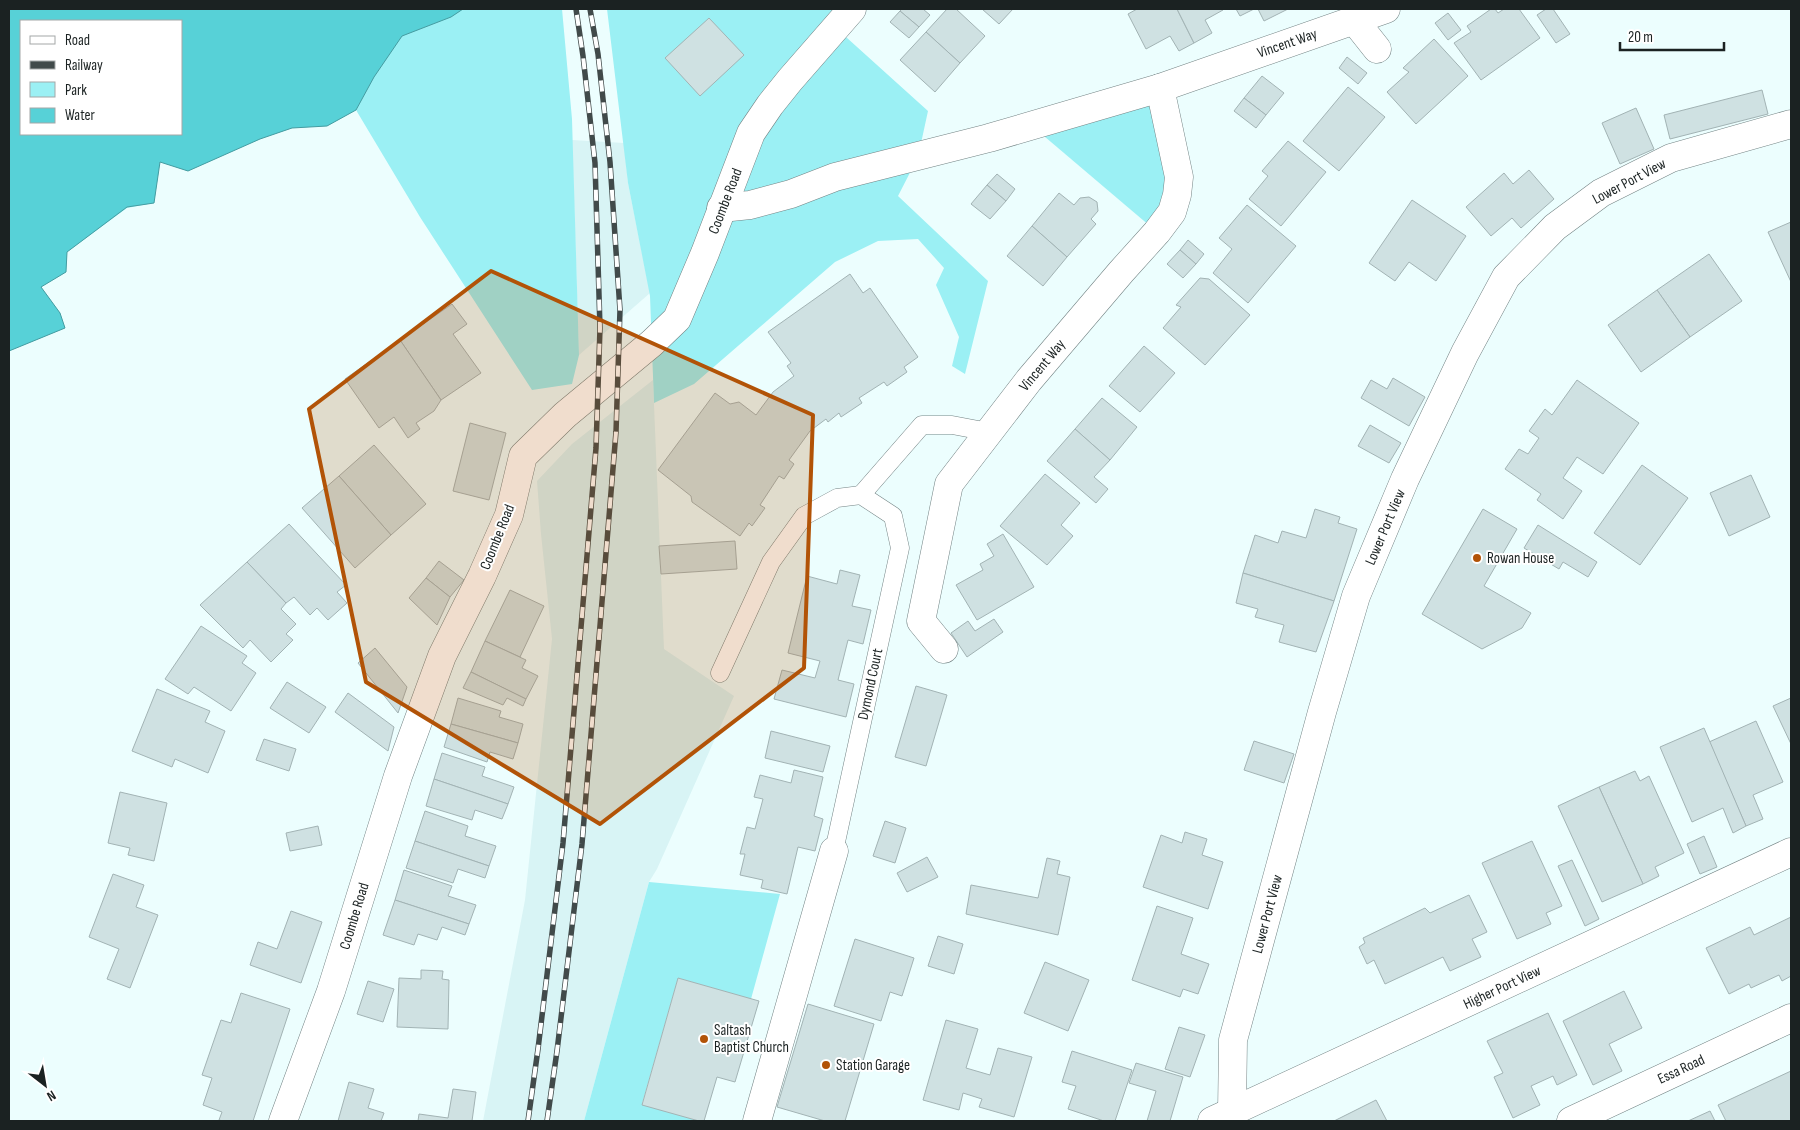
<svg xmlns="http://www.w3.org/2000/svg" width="1800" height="1130" font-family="'Sofia Sans Condensed',sans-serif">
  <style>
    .built { fill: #d8f4f5 }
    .green { fill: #9bf0f4; fill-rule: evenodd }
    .water { fill: #57d1d7; stroke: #459ca1; fill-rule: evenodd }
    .building { fill: #cfe1e2; stroke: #a2b3b4 }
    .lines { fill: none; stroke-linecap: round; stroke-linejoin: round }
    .lane-casing { stroke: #738384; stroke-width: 19 }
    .street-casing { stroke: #738384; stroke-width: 29 }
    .lane { stroke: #fff; stroke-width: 18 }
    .street { stroke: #fff; stroke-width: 28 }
    .rail-casing { stroke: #414a4a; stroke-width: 5.5 }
    .rail { stroke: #fff; stroke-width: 4; stroke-dasharray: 11; stroke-linecap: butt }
    .marked { fill: #b25307; fill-opacity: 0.2; stroke: #b25307; stroke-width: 4; stroke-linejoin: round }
    .poi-dot { fill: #b25307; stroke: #fff; stroke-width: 2 }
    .labels { text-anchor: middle; stroke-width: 4; stroke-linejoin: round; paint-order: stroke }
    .street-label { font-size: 15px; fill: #1b2222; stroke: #fff }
    .poi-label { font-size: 15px; fill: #1b2222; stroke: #fff; text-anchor: start }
  </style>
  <rect width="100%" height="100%" fill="#ecfefe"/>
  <g class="built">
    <path d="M572,140L624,143L628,183L650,293L579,355Z"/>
    <path d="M653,380L664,649L734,696L657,869L649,882L584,1121H483L525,900L552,639L541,534L537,481L572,444Z"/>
  </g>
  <g class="green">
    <path d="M9,9H562L572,119L579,355L572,384L532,390L420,217L356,110L327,126L292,128L260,139L188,171L160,162L154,203L127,208L67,252L66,272L41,287L60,313L65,328L9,351ZM21,21H181V134H21Z"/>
    <path d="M607,9H852L836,28L928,111L918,157L898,196L988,281L965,374L952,366L959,337L936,285L944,268L918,239L878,241L835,262L694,384L654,403L650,296L628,183Z"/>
    <path d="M1160,88L1174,152L1157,232L1031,125Z"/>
    <path d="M649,882L780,894L751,999L678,978L642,1104L699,1121H584Z"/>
  </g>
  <path class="water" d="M9,9H463L451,17L402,36L374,77L356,110L327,126L292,128L260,139L188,171L160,162L154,203L127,207L67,252L66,272L41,287L60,313L65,328L9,351ZM21,21H181V134H21Z"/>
  <g class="building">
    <path d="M902,9H923L930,15L919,27L900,11Z"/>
    <path d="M947,9H956L985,36L960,63L926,32Z"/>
    <path d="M982,9H1013L999,24Z"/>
    <path d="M1137,9H1177L1194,43L1179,51L1170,36L1146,49L1128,14Z"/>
    <path d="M1177,9H1222L1223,10L1205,20L1212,33L1194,43Z"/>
    <path d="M1236,9H1254L1240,16Z"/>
    <path d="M1258,9H1288L1264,21Z"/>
    <path d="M1491,9H1495L1498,13L1504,9H1519L1540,38L1481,80L1454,43L1471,32L1467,26Z"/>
    <path d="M1546,9H1553L1570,34L1556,43L1537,15Z"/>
    <path d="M900,11L919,27L909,38L890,22Z"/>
    <path d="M1448,13L1461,30L1448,40L1435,23Z"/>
    <path d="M709,18L744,55L700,96L665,58Z"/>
    <path d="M926,32L960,63L935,92L900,60Z"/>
    <path d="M1434,39L1468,76L1416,124L1387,92L1409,72L1403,68Z"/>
    <path d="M1347,57L1367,73L1358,84L1339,68Z"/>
    <path d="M1262,76L1284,93L1266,115L1244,98Z"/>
    <path d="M1348,87L1385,117L1339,171L1303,141Z"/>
    <path d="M1762,90L1768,114L1670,139L1664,115Z"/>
    <path d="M1244,98L1266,115L1256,128L1234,111Z"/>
    <path d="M1636,108L1654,149L1620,164L1602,123Z"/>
    <path d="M1288,141L1326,172L1281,226L1249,199L1268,176L1262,171Z"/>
    <path d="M1529,170L1554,199L1521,228L1512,218L1491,236L1466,207L1504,173L1513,184Z"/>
    <path d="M997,174L1015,189L1006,201L987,185Z"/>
    <path d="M987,185L1006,201L990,219L971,204Z"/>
    <path d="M1059,193L1074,205L1080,198L1089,197L1097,202L1098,211L1091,219L1096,224L1067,257L1032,226Z"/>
    <path d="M1412,200L1466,236L1436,281L1409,262L1395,281L1369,263Z"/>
    <path d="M1247,205L1296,246L1248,303L1213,273L1232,249L1219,238Z"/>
    <path d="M1791,222V282L1768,232Z"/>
    <path d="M1032,226L1067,257L1043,286L1007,256Z"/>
    <path d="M1188,240L1204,254L1196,264L1180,250Z"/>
    <path d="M1180,250L1196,264L1183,278L1167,264Z"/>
    <path d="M1709,254L1742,301L1690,337L1657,290Z"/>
    <path d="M850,274L863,293L870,288L918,357L904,367L907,372L887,386L884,382L859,398L862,403L841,417L839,413L828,422L826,419L810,431L789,460L794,464L784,479L779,476L760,505L765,508L752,526L749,523L740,536L692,502L691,496L658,470L715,393L730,404L739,402L756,415L773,392L794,376L787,366L791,363L768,332Z"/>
    <path d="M1200,278L1209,279L1250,315L1205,365L1163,328L1181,307L1176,305Z"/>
    <path d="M1657,290L1690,337L1641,372L1608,325Z"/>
    <path d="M452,304L467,324L453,334L481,373L441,400L400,340Z"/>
    <path d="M400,340L441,400L434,411L416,423L420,429L408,438L394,417L379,428L345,379Z"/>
    <path d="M1144,346L1175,373L1140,412L1109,386Z"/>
    <path d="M1393,378L1425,397L1409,426L1361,398L1371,380L1387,389Z"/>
    <path d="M1577,380L1639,423L1603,474L1577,457L1563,478L1582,491L1563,519L1537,500L1541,494L1505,469L1519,449L1528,454L1539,438L1529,431L1545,409L1552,415Z"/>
    <path d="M1102,398L1137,427L1110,460L1075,429Z"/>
    <path d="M470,423L506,433L489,500L453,491Z"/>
    <path d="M1370,425L1401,443L1389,463L1358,446Z"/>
    <path d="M1075,429L1110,460L1094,477L1108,489L1096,503L1047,461Z"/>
    <path d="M374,445L426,504L391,535L339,476Z"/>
    <path d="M1642,465L1688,498L1640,565L1594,533Z"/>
    <path d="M1045,474L1080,503L1061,525L1073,536L1047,565L1000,526Z"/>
    <path d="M1751,475L1770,517L1729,536L1710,493Z"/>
    <path d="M339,476L391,535L355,568L302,508Z"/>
    <path d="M1315,509L1340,517L1338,523L1357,529L1334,601L1243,573L1255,535L1278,543L1282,531L1306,538Z"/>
    <path d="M1483,509L1517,529L1484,586L1531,613L1522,628L1482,649L1422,614Z"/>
    <path d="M289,524L346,585L337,592L347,603L328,620L317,608L310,615L294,597L286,603L247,562Z"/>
    <path d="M1538,525L1597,562L1588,577L1563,562L1559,569L1524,548Z"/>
    <path d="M1003,534L1034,587L977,620L956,585L983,570L980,564L994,556L987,544Z"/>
    <path d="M735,541L737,569L661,574L659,546Z"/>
    <path d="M439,561L464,580L450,597L426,578Z"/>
    <path d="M247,562L286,603L281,609L296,624L286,634L293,640L271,662L250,640L243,648L200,605Z"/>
    <path d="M840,570L860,575L852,606L871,610L863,644L848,640L838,680L854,684L846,717L774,699L782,670L815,678L820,661L788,653L807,576L837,584Z"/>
    <path d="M1243,573L1334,601L1316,652L1279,642L1284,625L1255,617L1258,609L1236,603Z"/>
    <path d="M426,578L450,597L437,625L409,598Z"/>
    <path d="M510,590L544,606L520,657L485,641Z"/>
    <path d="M994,619L1003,632L967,657L951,633L968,621L975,631Z"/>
    <path d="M201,626L247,656L242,663L256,673L231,711L194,687L188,694L165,679Z"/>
    <path d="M485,641L526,660L522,668L538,676L526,699L471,672Z"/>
    <path d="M375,648L407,687L398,713L358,663Z"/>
    <path d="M471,672L526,699L523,706L507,698L503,705L463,688Z"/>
    <path d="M287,682L326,707L309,733L270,708Z"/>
    <path d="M916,686L947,695L926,766L895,757Z"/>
    <path d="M157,689L210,711L205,722L225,731L208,773L175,759L172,767L132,751Z"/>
    <path d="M348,693L394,727L388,751L335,712Z"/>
    <path d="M458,698L501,711L499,717L523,724L518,743L451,724Z"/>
    <path d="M1791,698V744L1773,706Z"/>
    <path d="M1756,721L1783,782L1753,795L1763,819L1746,826L1709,742Z"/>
    <path d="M451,724L518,743L513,759L490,752L487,762L444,747Z"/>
    <path d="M1704,728L1746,826L1733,833L1723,808L1692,822L1660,747Z"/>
    <path d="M771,731L830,746L823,772L765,758Z"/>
    <path d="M264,739L296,749L289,771L256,760Z"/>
    <path d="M1254,741L1294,754L1284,783L1244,770Z"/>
    <path d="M442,753L485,767L482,776L514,787L508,804L434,779Z"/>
    <path d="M794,770L823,777L814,816L823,819L815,851L798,847L787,894L761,888L763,880L740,875L745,854H740L747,827L755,829L763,799L754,797L760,775L791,783Z"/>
    <path d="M1635,771L1640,781L1649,776L1684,853L1655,867L1659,876L1643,884L1599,787Z"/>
    <path d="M434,779L508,804L502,819L475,810L472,820L426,806Z"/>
    <path d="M1599,787L1643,884L1602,902L1558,806Z"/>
    <path d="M120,792L167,803L154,861L128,855L130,848L108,843Z"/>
    <path d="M425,811L468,826L465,836L496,846L489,866L415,841Z"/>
    <path d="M885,821L906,828L895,863L873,856Z"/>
    <path d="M318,826L322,845L290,851L286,833Z"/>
    <path d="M1185,832L1207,839L1202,855L1223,862L1208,909L1143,887L1161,835L1182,843Z"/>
    <path d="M1704,836L1717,867L1700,874L1687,844Z"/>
    <path d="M415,841L489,866L485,878L458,869L453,883L406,868Z"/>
    <path d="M1532,841L1562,906L1546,913L1551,924L1517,939L1482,863Z"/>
    <path d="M927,857L938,877L907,892L897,873Z"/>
    <path d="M1047,858L1060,861L1057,874L1070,877L1058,935L966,914L971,885L1038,898Z"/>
    <path d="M1572,860L1599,919L1585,926L1558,866Z"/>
    <path d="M404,870L452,886L448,896L476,905L469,924L395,900Z"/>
    <path d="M113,874L144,885L136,907L158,915L130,988L107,979L119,949L89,937Z"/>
    <path d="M1469,895L1487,932L1472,939L1481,957L1450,971L1443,957L1385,984L1374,960L1367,964L1359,947L1365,943L1363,938L1425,908L1430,913Z"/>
    <path d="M395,900L469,924L465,935L442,927L437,940L418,934L414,945L383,935Z"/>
    <path d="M1157,906L1193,918L1181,954L1209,964L1198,994L1183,989L1180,997L1132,980Z"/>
    <path d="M291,911L322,922L301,983L250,965L258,942L277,949Z"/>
    <path d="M1791,917V976L1782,981L1779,975L1751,988L1749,984L1729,994L1706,948L1750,927L1754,935Z"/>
    <path d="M938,936L963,944L954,974L928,966Z"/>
    <path d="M855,939L914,958L902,996L890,992L881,1021L834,1006Z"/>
    <path d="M1045,962L1089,980L1068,1031L1024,1013Z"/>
    <path d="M421,970L443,971L442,979L449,980L448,1029L397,1027L399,978L421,979Z"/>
    <path d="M678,978L759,1001L735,1082L717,1077L704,1121H699L642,1105Z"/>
    <path d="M368,981L394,989L383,1022L357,1014Z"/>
    <path d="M1624,991L1642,1028L1609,1044L1622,1071L1593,1085L1563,1021Z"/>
    <path d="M241,993L290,1009L253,1121H223L219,1120L222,1112L203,1105L212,1078L202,1075L221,1020L231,1023Z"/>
    <path d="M808,1004L874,1024L845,1121H825L777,1107Z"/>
    <path d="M1548,1013L1577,1075L1557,1085L1553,1076L1531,1086L1540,1105L1513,1118L1494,1077L1503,1073L1487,1041Z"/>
    <path d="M946,1020L978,1029L966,1068L990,1075L998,1048L1032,1057L1014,1117L979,1107L982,1099L963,1093L959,1110L923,1100Z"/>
    <path d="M1179,1027L1205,1035L1190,1077L1165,1069Z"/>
    <path d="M1072,1051L1132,1070L1115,1121H1104L1068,1109L1076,1086L1062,1082Z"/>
    <path d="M1136,1063L1183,1077L1170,1121H1147L1156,1091L1129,1083Z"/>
    <path d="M1791,1071V1121H1726L1718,1105Z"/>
    <path d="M349,1082L374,1089L368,1108L384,1113L381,1121H338Z"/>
    <path d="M453,1089L476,1092L472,1121H418L419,1114L448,1118Z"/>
    <path d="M1376,1100L1387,1121H1334Z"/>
    <path d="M1710,1111L1715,1121H1688Z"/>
  </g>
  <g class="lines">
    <g class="lane-casing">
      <g id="lane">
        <path d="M861,495L922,425H952L989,432"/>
        <path d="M720,673L771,562L804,516L837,498L861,495L893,516L900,548L834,851"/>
      </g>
    </g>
    <g class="street-casing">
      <g id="street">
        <path d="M1354,20L1377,49"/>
        <path d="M721,208L750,205L791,194L835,177L989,138L1160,88L1386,9"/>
        <path d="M944,649L921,621L949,484L1029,380L1121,272L1157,232L1172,212L1177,195L1179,177L1160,88"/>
        <path d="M1232,1112L1233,1040L1322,712L1356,596L1405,479L1465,353L1506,277L1555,227L1601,193L1671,158L1791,124"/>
        <path d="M283,1121L331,991L398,776L442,656L482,576L509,515L523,456L565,415L652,343L677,319L705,253L751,133L770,105L790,80L852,9"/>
        <path d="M757,1121L834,851"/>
        <path d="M1212,1121L1791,852"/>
        <path d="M1571,1121L1791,1018"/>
      </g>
    </g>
    <use href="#lane" class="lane"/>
    <use href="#street" class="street"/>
    <g class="rail-casing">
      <g id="rail">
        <path d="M528,1121L538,1049L563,843L596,448L600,328L595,163L583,56L576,9"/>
        <path d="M547,1121L557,1051L582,844L616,432L620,310L610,162L598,54L590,9"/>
      </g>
    </g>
    <use href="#rail" class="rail"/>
  </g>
  <path class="marked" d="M491,271L813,415L804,668L600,824L366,682L309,409Z"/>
  <g class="poi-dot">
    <circle cx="1477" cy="558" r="5"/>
    <circle cx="704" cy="1039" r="5"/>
    <circle cx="826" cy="1065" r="5"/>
  </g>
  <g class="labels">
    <g class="street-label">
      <text transform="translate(1287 43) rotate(-19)" y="5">Vincent Way</text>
      <text transform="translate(1629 181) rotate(-28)" y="5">Lower Port View</text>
      <text transform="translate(725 201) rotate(-69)" y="5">Coombe Road</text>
      <text transform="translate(1042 365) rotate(-50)" y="5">Vincent Way</text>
      <text transform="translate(1385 527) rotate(-67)" y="5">Lower Port View</text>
      <text transform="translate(497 537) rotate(-68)" y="5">Coombe Road</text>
      <text transform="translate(870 684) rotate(-78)" y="5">Dymond Court</text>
      <text transform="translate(1267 914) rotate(-75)" y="5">Lower Port View</text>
      <text transform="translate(354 916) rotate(-73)" y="5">Coombe Road</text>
      <text transform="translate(1502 987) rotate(-25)" y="5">Higher Port View</text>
      <text transform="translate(1681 1069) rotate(-25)" y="5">Essa Road</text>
    </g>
    <g class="poi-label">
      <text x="1487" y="563">Rowan House</text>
      <text x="714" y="1035">Saltash<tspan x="714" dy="17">Baptist Church</tspan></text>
      <text x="836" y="1070">Station Garage</text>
    </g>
  </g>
  <rect width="1800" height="1130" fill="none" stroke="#1b2222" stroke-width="20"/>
  <rect x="20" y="20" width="162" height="115" fill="#ffffff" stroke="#a4a7a7"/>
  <rect x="30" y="36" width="25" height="8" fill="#ffffff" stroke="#a4a7a7"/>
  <text x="65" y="45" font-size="15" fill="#1b2222">Road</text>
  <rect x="30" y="61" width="25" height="8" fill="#414a4a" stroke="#a4a7a7"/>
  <text x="65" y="70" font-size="15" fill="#1b2222">Railway</text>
  <rect x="30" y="82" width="25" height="15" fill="#9bf0f4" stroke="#a4a7a7"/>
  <text x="65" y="95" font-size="15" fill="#1b2222">Park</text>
  <rect x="30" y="108" width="25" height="15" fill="#57d1d7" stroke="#a4a7a7"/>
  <text x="65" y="120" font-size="15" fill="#1b2222">Water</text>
  <g transform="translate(45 1085) rotate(149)" stroke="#ffffff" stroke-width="4" paint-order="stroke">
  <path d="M0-4L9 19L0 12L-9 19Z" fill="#1b2222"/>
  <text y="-8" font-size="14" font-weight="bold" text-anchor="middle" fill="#1b2222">N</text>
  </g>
  <path d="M1620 42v8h104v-8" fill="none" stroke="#1b2222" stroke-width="2.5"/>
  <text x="1628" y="42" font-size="15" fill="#1b2222" stroke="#ffffff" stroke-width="4" paint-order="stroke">20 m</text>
</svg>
